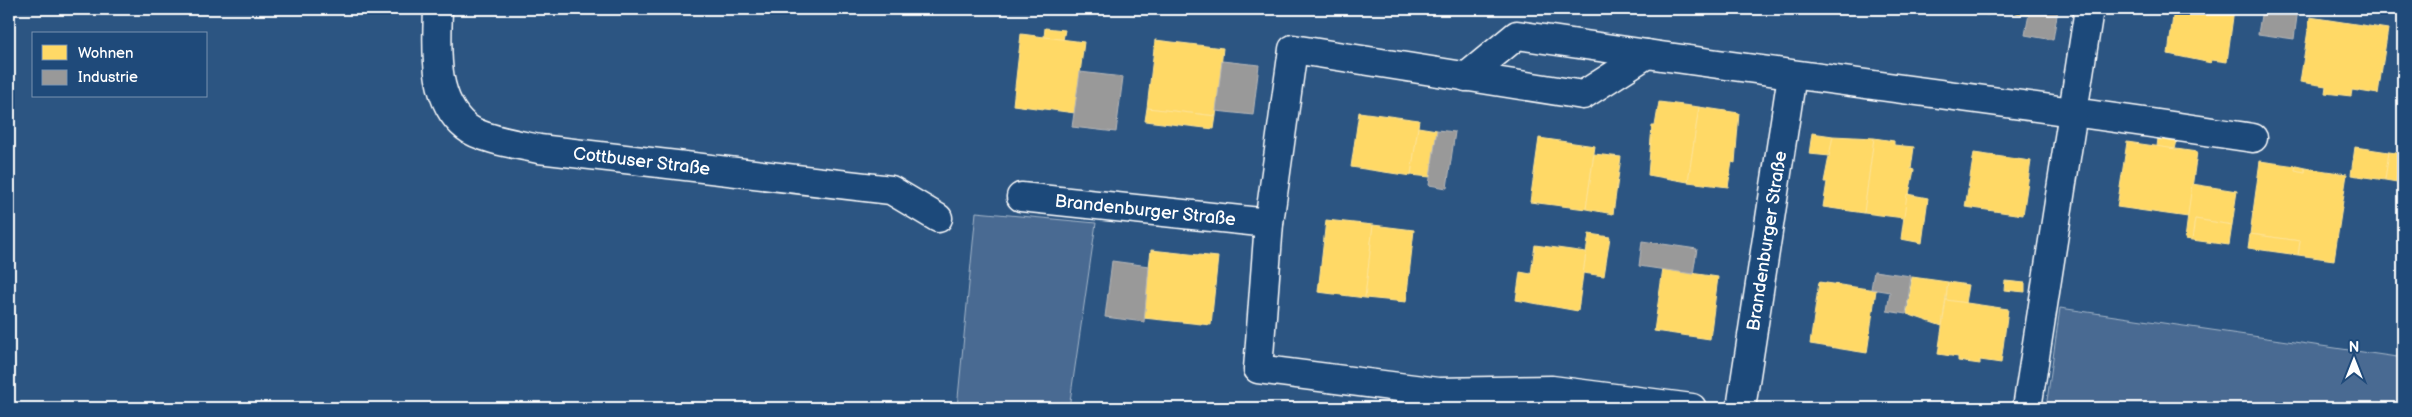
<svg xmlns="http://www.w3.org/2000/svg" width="2412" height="417" font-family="'Balsamiq Sans',sans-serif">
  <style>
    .green { fill: #486b92; stroke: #a4b5c8 }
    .homes { fill: #ffd966; stroke: #ffe494 }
    .industry { fill: #999; stroke: #b8b8b8 }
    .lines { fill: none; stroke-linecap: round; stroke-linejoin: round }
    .minor-casing { stroke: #fff; stroke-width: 31 }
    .minor { stroke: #1f4a7a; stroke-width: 28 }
    .labels { text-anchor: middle; stroke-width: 5; stroke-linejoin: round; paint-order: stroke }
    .street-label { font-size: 18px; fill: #fff; stroke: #1f4a7a }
  </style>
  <rect width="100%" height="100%" fill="#2c5582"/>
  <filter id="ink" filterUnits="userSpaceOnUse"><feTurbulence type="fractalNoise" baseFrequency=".02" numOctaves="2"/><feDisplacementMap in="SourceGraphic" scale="10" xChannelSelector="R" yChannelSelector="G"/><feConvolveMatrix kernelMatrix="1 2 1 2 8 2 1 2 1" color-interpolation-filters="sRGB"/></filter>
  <g filter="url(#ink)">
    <g class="green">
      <path d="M976,212L1096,223L1069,408H957Z"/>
      <path d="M2060,308L2397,357L2403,329V408H2046Z"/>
    </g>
    <g class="homes">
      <path d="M1968,9H2030L2029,15L1989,9L1988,15L1968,12Z"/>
      <path d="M2174,9H2234L2227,62L2212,60L2211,63L2168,54Z"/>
      <path d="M2310,17L2388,29L2378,94L2352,90L2351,96L2325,93L2326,86L2300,82Z"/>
      <path d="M1045,28L1065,30L1063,40L1044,37Z"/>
      <path d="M1021,34L1084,42L1075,113L1013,105Z"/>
      <path d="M1155,40L1223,48L1216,116L1147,108Z"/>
      <path d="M1659,102L1699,107L1688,182L1648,175L1652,126H1655Z"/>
      <path d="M1699,107L1739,113L1735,163L1732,162L1728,187L1688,182Z"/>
      <path d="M1147,108L1216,116L1214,129L1145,121Z"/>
      <path d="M1359,112L1419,120L1411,176L1351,167Z"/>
      <path d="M1418,127L1437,130L1430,177L1411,175Z"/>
      <path d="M1812,133L1833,136L1830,156L1809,154Z"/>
      <path d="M1833,136L1874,138L1864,213L1823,207L1827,182H1824Z"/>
      <path d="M1539,138L1595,146L1586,209L1530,202Z"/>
      <path d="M1874,138L1894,141V145L1914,147L1911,169L1914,170L1904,218L1864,213Z"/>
      <path d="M2158,138L2177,141L2175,149L2157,147Z"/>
      <path d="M2127,142L2197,152L2188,217L2117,207Z"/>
      <path d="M2355,147L2389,152L2385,180L2351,175Z"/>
      <path d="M2389,152L2403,154V183L2385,180Z"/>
      <path d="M1974,153L2031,161L2023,215L1965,207Z"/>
      <path d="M1594,154L1621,157L1613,214L1586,209Z"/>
      <path d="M2260,161L2296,166L2295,170L2305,172V168L2347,174L2334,260L2298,255L2300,241L2250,234Z"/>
      <path d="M2296,166L2305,168V172L2295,170Z"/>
      <path d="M2192,184L2237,191L2232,225L2195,219L2192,240L2185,239Z"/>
      <path d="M1907,194L1928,198L1922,243L1901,239Z"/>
      <path d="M2195,219L2232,225L2229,245L2192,240Z"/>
      <path d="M1326,220L1373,225L1365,298L1318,292Z"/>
      <path d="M1373,225L1414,230L1406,302L1365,298Z"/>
      <path d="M1589,234L1610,237L1604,276L1583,273Z"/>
      <path d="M2250,234L2300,241L2298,255L2248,248Z"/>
      <path d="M1535,245L1586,252L1578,311L1516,300L1520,272L1531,274Z"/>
      <path d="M1151,250L1218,257L1211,325L1143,318Z"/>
      <path d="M1663,269L1718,277L1710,339L1654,331Z"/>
      <path d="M1912,277L1948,282L1942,326L1907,314Z"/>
      <path d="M2005,281L2025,283V292L2004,290Z"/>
      <path d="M1819,282L1876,290L1867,353L1810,344Z"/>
      <path d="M1948,282L1968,285L1965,303L1946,300Z"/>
      <path d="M1946,300L2008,309L2001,363L1980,360V364L1958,361V357L1938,354Z"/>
    </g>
    <g class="industry">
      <path d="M2030,9H2058L2053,40L2025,35Z"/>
      <path d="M2262,9H2298L2294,39L2258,34Z"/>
      <path d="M1222,61L1259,65L1253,115L1216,111Z"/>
      <path d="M1080,72L1123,77L1116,132L1072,127Z"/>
      <path d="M1437,130L1455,132L1447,188L1429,185Z"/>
      <path d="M1642,241L1697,249L1693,274L1639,266Z"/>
      <path d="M1112,261L1149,266L1144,322L1105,317Z"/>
      <path d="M1874,271L1911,276L1906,314L1887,311L1890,292L1871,289Z"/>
    </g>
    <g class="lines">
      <g class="minor-casing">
        <g id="minor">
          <path id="s1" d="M438,9C437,48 432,99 466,127C480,139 521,145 539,149L891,190L938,218"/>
          <path d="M1466,77L1517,35L1647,54"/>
          <path id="s2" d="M1021,197L1269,223"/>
          <path d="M1692,408L1552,390L1438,392L1258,369L1269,223L1293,49L1583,95L1647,54C1849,83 2051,107 2253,138"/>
          <path id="s3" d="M1741,408L1792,75"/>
          <path d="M2027,408L2089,9"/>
        </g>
      </g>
      <use href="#minor" class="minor"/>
    </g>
  </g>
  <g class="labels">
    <g class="street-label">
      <text dy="6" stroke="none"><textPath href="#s1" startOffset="306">Cottbuser Straße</textPath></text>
      <text dy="6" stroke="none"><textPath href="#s2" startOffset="125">Brandenburger Straße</textPath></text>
      <text dy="6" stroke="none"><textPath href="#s3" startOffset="169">Brandenburger Straße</textPath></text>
    </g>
  </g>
  <rect width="2412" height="417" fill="none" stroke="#1f4a7a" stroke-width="30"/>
  <rect x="15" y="15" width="2382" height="387" fill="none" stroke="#fff" stroke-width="2" filter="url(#ink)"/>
  <rect x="32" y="32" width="175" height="65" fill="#1f4a7a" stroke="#7992af"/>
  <rect x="42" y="45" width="25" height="15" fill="#ffd966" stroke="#7992af"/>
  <text x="78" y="58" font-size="15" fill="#ffffff">Wohnen</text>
  <rect x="42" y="70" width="25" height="15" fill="#999999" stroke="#7992af"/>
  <text x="78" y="82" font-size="15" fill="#ffffff">Industrie</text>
  <g transform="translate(2354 360)" stroke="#1f4a7a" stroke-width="4" paint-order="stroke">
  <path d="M0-4L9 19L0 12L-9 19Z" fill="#ffffff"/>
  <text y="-8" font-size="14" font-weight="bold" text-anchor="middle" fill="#ffffff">N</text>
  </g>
</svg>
